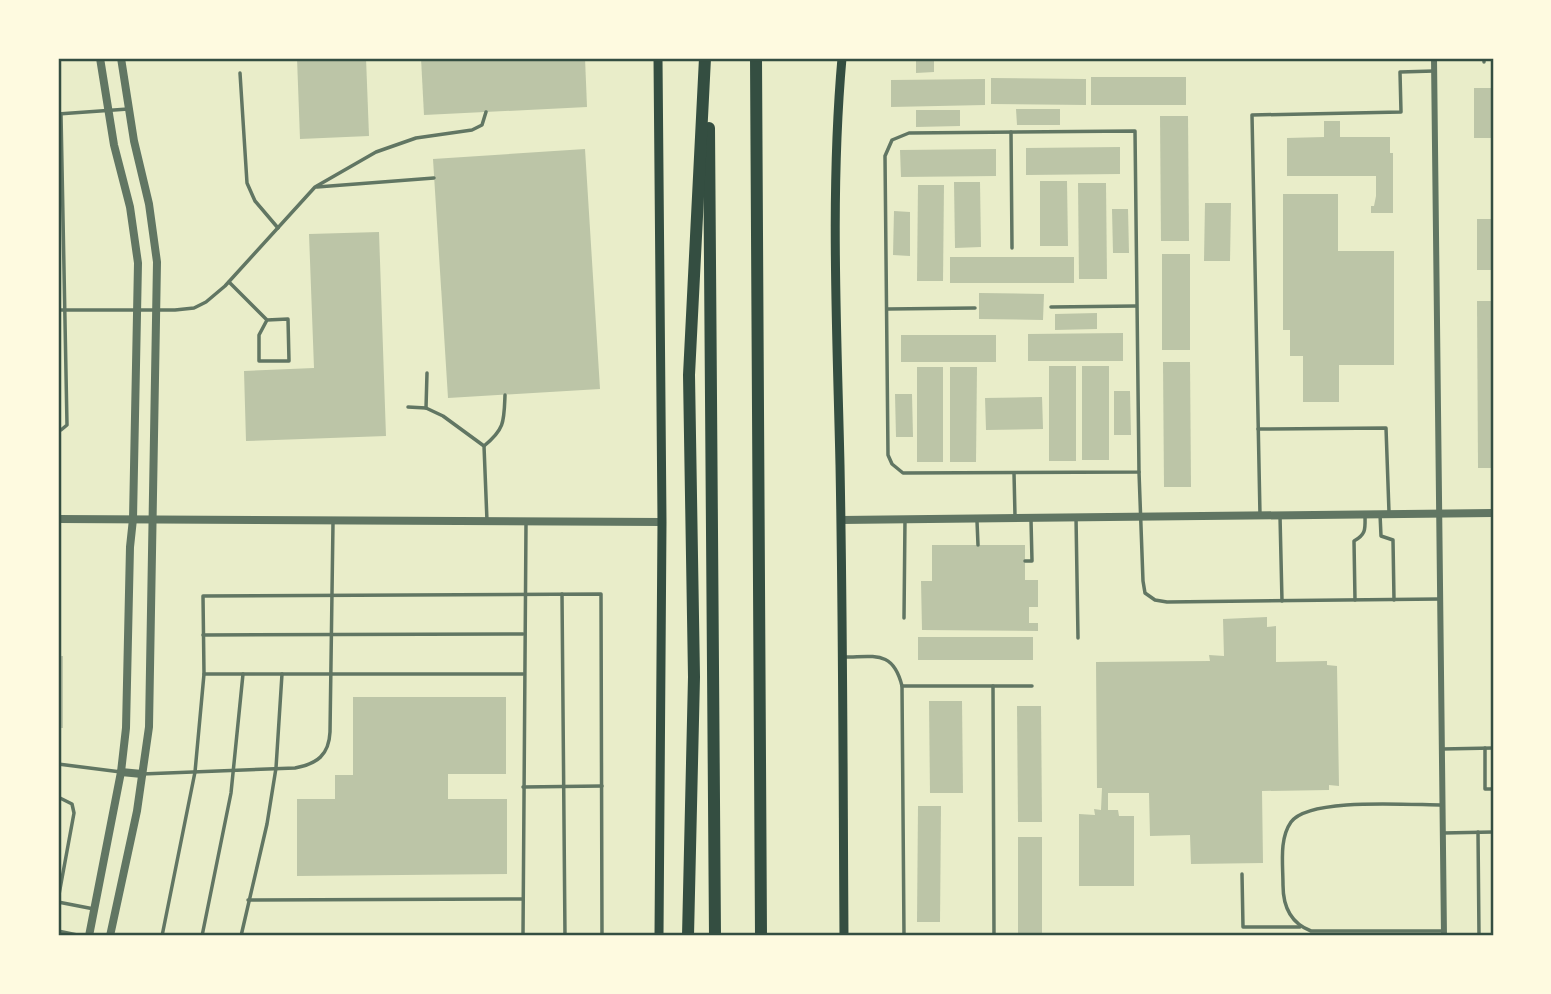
<svg xmlns="http://www.w3.org/2000/svg" width="1551" height="994" font-family="'Playfair Display',serif">
  <style>
    .building { fill: #bcc5a7 }
    .lines { fill: none; stroke-linecap: round; stroke-linejoin: round }
    .service { stroke: #617663; stroke-width: 3.5 }
    .minor { stroke: #617663; stroke-width: 6 }
    .tertiary { stroke: #617663; stroke-width: 8 }
    .secondary { stroke: #344e41; stroke-width: 9 }
    .motorway { stroke: #344e41; stroke-width: 12 }
    .neatline { fill: none; stroke: #344e41; stroke-width: 2.5 }
  </style>
  <rect width="100%" height="100%" fill="#e9edc9"/>
  <g class="building">
    <path d="M297,58H366L369,136L300,139Z"/>
    <path d="M421,58H585L587,107L424,115Z"/>
    <path d="M916,58H934V72L916,73Z"/>
    <rect x="1091" y="77" width="95" height="28"/>
    <path d="M991,78L1086,79V105L991,104Z"/>
    <path d="M985,79V105L891,107V80Z"/>
    <rect x="1474" y="88" width="19" height="50"/>
    <path d="M1016,109H1060V125H1017Z"/>
    <path d="M916,110H960V126L916,127Z"/>
    <path d="M1160,116H1188L1189,241H1161Z"/>
    <path d="M1324,121H1340V137H1390V153H1393V213H1371V206H1374L1376,196V176H1287V138L1324,137Z"/>
    <path d="M1120,147V174L1026,175V148Z"/>
    <path d="M585,149L600,389L448,398L433,159Z"/>
    <path d="M996,149V176L901,177L900,150Z"/>
    <path d="M1040,181H1067L1068,246H1040Z"/>
    <path d="M954,182H980L981,247L955,248Z"/>
    <path d="M1078,183H1106L1107,279H1079Z"/>
    <path d="M918,185H944L943,281H917Z"/>
    <path d="M1283,194H1338V251H1394V365H1339V402H1303V356H1290V330H1283Z"/>
    <path d="M1205,203H1231L1230,261H1204Z"/>
    <path d="M1112,209H1128L1129,253H1113Z"/>
    <path d="M894,211L910,212V256L893,255Z"/>
    <rect x="1477" y="219" width="16" height="51"/>
    <path d="M379,232L386,436L246,441L244,371L314,368L309,234Z"/>
    <rect x="1162" y="254" width="28" height="96"/>
    <rect x="950" y="257" width="124" height="26"/>
    <path d="M979,293L1044,294L1043,320L979,319Z"/>
    <path d="M1477,301H1493V468H1478Z"/>
    <path d="M1097,313V329L1055,330V314Z"/>
    <path d="M1123,333V361H1028V334Z"/>
    <rect x="901" y="335" width="95" height="27"/>
    <path d="M1163,362H1190L1191,487H1164Z"/>
    <rect x="1049" y="366" width="27" height="95"/>
    <rect x="1082" y="366" width="27" height="94"/>
    <rect x="917" y="367" width="26" height="95"/>
    <path d="M950,367H977L976,462H950Z"/>
    <path d="M1114,391H1130L1131,435H1114Z"/>
    <path d="M895,394H912L913,437H896Z"/>
    <path d="M1042,397L1043,429L986,430L985,398Z"/>
    <path d="M932,545H1025V580H1038V607H1029V623H1038V631L922,630L921,581H932Z"/>
    <path d="M1267,617V627L1276,626V662L1327,661V665L1337,666L1339,786L1329,785V790L1262,791L1263,863L1191,864L1190,835L1150,836L1149,793H1108V810H1118L1119,816H1134V886H1079V814L1095,815L1094,809L1101,810L1102,788H1097L1096,662L1210,661L1209,655L1224,656L1223,619Z"/>
    <rect x="918" y="637" width="115" height="23"/>
    <rect x="58" y="656" width="5" height="72"/>
    <path d="M353,697H506V774H448V799H507V874L297,876V799H335V775H353Z"/>
    <path d="M929,701H962L963,793H930Z"/>
    <path d="M1017,706H1041L1042,822H1018Z"/>
    <path d="M918,806H941L940,922H917Z"/>
    <rect x="1018" y="837" width="24" height="99"/>
    <rect x="1491" y="851" width="2" height="28"/>
  </g>
  <g class="lines">
    <g class="service">
      <path d="M892,58L916,59"/>
      <path d="M1484,58V62"/>
      <path d="M937,59L1118,58"/>
      <path d="M240,73L247,183L255,201L278,228"/>
      <path d="M58,114L128,109"/>
      <path d="M1135,131L1139,472L903,473L892,464L888,455L885,156L892,140L909,133Z"/>
      <path d="M1011,132L1012,248"/>
      <path d="M317,187L434,178"/>
      <path d="M229,282L267,320L288,319L289,361H259V335L267,320"/>
      <path d="M1051,307L1136,306"/>
      <path d="M888,309L975,308"/>
      <path d="M58,310H175L194,308L206,302L225,286L315,187L376,152L416,138L472,130L482,125L486,112"/>
      <path d="M408,407L426,408L443,416L484,446L487,521"/>
      <path d="M426,408L427,373"/>
      <path d="M1258,429L1386,428L1389,512"/>
      <path d="M58,430H61L67,425L61,114"/>
      <path d="M484,446C505,429 504,421 505,395"/>
      <path d="M1139,472L1143,581L1145,593L1155,600L1167,602L1440,599"/>
      <path d="M1014,473L1015,516"/>
      <path d="M1380,514L1381,536L1393,540L1394,600"/>
      <path d="M1260,515L1252,115L1401,112L1400,72L1434,71"/>
      <path d="M1280,516L1282,601"/>
      <path d="M1076,517L1078,638"/>
      <path d="M977,521L978,545"/>
      <path d="M1025,561H1032L1031,520"/>
      <path d="M562,594L565,936"/>
      <path d="M58,598V626"/>
      <path d="M1355,600L1354,541C1367,534 1365,528 1365,514"/>
      <path d="M904,618L905,519"/>
      <path d="M203,635L523,634"/>
      <path d="M844,657C875,657 893,650 902,686L904,936"/>
      <path d="M204,674H523"/>
      <path d="M902,686H1032"/>
      <path d="M993,686L994,936"/>
      <path d="M1485,748V789H1493"/>
      <path d="M1442,749L1493,748"/>
      <path d="M58,764L121,772"/>
      <path d="M142,774L295,768C317,764 329,755 330,732L333,523"/>
      <path d="M523,787L602,786"/>
      <path d="M58,797L72,804L74,813L58,900"/>
      <path d="M1443,805C1411,805 1309,797 1291,822C1279,839 1283,864 1283,885C1283,906 1290,923 1311,931H1444"/>
      <path d="M1478,832L1479,936"/>
      <path d="M1443,833L1493,832"/>
      <path d="M1242,874L1243,927H1300"/>
      <path d="M248,900L523,899"/>
      <path d="M58,902L94,909"/>
      <path d="M58,931L82,936"/>
      <path d="M162,936L195,772L204,674L203,596L601,594L602,936"/>
      <path d="M202,936L231,793L243,674"/>
      <path d="M241,936L267,824L276,768L282,674"/>
      <path d="M523,936L526,524"/>
    </g>
    <path class="minor" d="M1434,58L1444,936"/>
    <g class="tertiary">
      <path d="M58,519L662,522"/>
      <path d="M841,520L1493,513"/>
      <path d="M121,772L142,774"/>
      <path d="M89,936L121,772L126,728L130,547L133,519L138,263L130,207L114,145L100,58"/>
      <path d="M110,936L137,811L149,727L157,262L149,204L134,141L121,58"/>
    </g>
    <g class="secondary">
      <path d="M658,58L662,522L659,936"/>
      <path d="M842,58C830,193 837,330 840,465C843,622 843,779 844,936"/>
    </g>
    <g class="motorway">
      <path d="M756,58L761,936"/>
      <path d="M709,128L715,936"/>
      <path d="M688,936L694,677L689,375L705,58"/>
    </g>
  </g>
  <rect width="1551" height="994" fill="none" stroke="#fefae0" stroke-width="119"/>
  <rect x="60" y="60" width="1432" height="874" class="neatline"/>
</svg>
